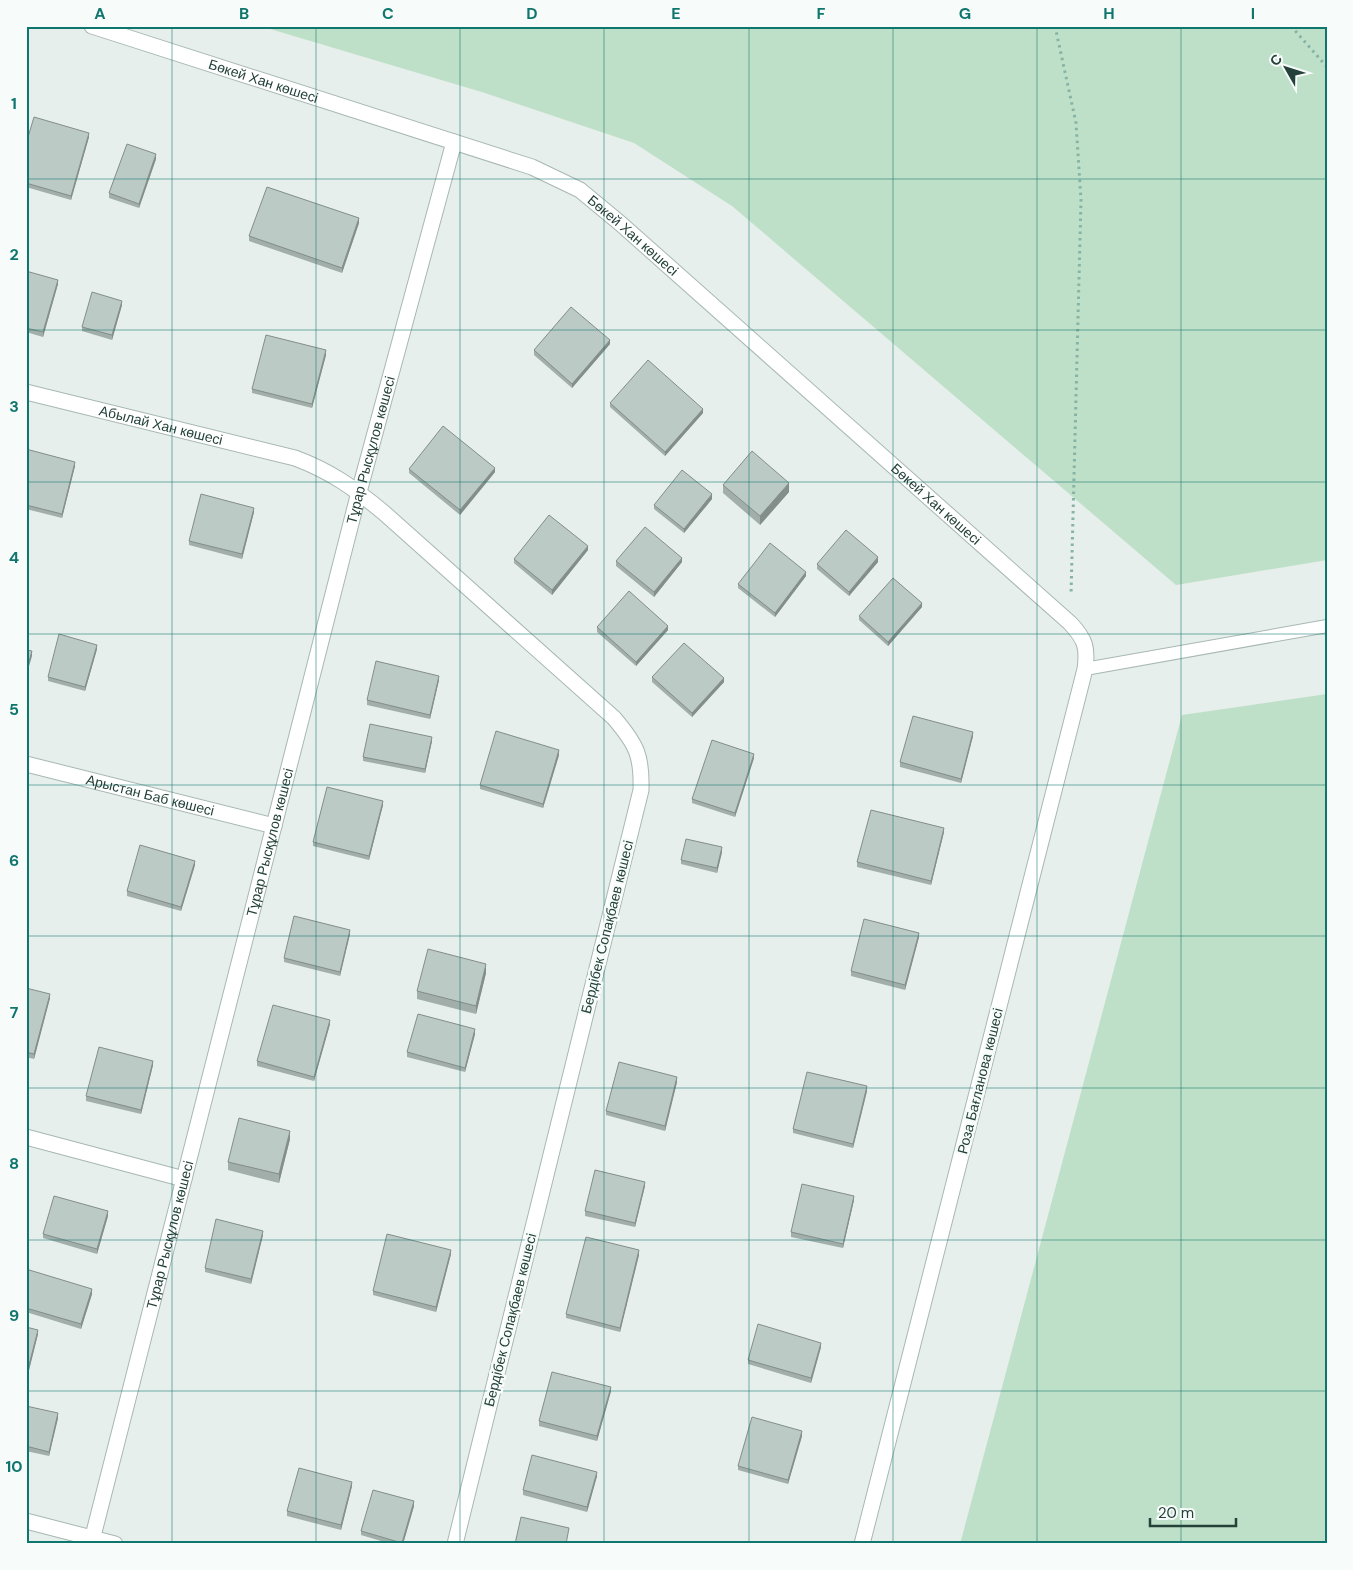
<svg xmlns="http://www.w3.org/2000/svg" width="1353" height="1570" font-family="'DM Sans',sans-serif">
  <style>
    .green { fill: #bfe0c8 }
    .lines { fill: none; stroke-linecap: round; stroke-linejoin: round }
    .lane-casing { stroke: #a8b8b2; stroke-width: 14 }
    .street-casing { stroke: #a8b8b2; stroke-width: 17 }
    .path { stroke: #86b3a5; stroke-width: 3; stroke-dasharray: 2.5 4; stroke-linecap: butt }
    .lane { stroke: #fff; stroke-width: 12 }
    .street { stroke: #fff; stroke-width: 15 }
    .wall { fill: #a1aea9 }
    .shaded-wall { fill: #838d89 }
    .building { fill: #bbcac4; stroke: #838d89 }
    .grid { fill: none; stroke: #0f766e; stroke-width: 1; stroke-opacity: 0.55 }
    .labels { text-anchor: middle; stroke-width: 5; stroke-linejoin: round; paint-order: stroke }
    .street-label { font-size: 14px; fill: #24423a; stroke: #f7fbf9 }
    .neatline { fill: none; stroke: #0f766e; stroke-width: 2 }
    .grid-label { font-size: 16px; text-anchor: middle; font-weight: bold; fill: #0f766e }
  </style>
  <rect width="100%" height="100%" fill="#e6efeb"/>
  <g class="green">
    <path d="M260,26H1327V560L1176,585L732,206L634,143L485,93Z"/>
    <path d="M1327,694V1544H960L1182,715Z"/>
  </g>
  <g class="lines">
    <g class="lane-casing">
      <path id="lane" d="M1085,669L1327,626"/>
    </g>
    <g class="street-casing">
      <g id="street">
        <path id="s1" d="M92,26L532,167L580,190L621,224L1070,623C1085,639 1088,647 1085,669L862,1544"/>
        <path id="s2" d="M26,392L295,458C330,471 354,488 383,512L614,718C637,745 642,756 641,790L455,1544"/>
        <path id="s3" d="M26,764L274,826"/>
        <path d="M26,1137L184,1179"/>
        <path d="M26,1521L115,1544"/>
        <path id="s4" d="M91,1544L359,492L454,142"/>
      </g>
    </g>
    <g class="path">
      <path d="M1055,26L1076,123L1081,200L1071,595"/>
      <path d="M1291,26L1327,67"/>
    </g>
    <use href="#lane" class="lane"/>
    <use href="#street" class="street"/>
  </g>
  <g class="wall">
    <path d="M89,137L71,200L26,187V144Z"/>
    <path d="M156,159L139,208L109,198V193Z"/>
    <path d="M359,223L342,273L249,241V236Z"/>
    <path d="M26,271L58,284L43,337L26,332Z"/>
    <path d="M122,305L112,340L82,331V327Z"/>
    <path d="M610,344L572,388L534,355V350Z"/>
    <path d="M326,355L312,408L252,393V389Z"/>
    <path d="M610,403L703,413L665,456L610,407Z"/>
    <path d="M26,449L75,466L62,518L26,509Z"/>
    <path d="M409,469L495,472L460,515L409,473Z"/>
    <path d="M723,485L789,492L760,525L723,493Z"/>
    <path d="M712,499L684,533L654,509V505Z"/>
    <path d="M254,512L242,559L189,545V541Z"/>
    <path d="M588,550L552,595L514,563V559Z"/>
    <path d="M616,561L682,562L654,597L616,566Z"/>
    <path d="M878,562L849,596L817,569V564Z"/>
    <path d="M806,576L775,617L738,588V584Z"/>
    <path d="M922,607L888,646L859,620V616Z"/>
    <path d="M597,627L668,630L636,666L597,632Z"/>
    <path d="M97,649L85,691L48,681V677Z"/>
    <path d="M652,677L724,682L692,717L652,682Z"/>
    <path d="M439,680L430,719L367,705V700Z"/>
    <path d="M973,736L961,783L900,767V762Z"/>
    <path d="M432,741L425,773L363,761V757Z"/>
    <path d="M559,755L543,808L480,789V785Z"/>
    <path d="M754,758L735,817L692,803V799Z"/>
    <path d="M383,805L369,860L313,846V842Z"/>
    <path d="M944,832L931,885L857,867V862Z"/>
    <path d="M722,852L717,873L681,864V860Z"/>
    <path d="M195,865L181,911L127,896V891Z"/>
    <path d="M350,934L340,976L284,962V958Z"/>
    <path d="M919,937L905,990L851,976V971Z"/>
    <path d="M486,973L476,1014L417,999V991Z"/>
    <path d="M26,988L50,998L34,1059L26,1057Z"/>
    <path d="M330,1024L314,1081L257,1066V1061Z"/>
    <path d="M475,1034L465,1072L407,1057V1052Z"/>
    <path d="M153,1065L141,1114L86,1101V1096Z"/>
    <path d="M677,1082L665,1131L606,1115V1111Z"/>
    <path d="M867,1091L853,1148L793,1133V1129Z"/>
    <path d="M290,1139L279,1183L228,1170V1162Z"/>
    <path d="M645,1186L635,1227L585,1216V1211Z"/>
    <path d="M854,1200L843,1248L791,1237V1232Z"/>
    <path d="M108,1216L97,1254L43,1238V1234Z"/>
    <path d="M263,1235L251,1284L205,1272V1268Z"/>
    <path d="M451,1254L436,1312L373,1295V1291Z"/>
    <path d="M639,1255L620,1332L566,1318V1314Z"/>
    <path d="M26,1269L92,1294L81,1329L26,1312Z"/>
    <path d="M26,1327L38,1334L29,1370L26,1369Z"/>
    <path d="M821,1347L811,1383L748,1364V1360Z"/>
    <path d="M611,1391L597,1441L539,1426V1421Z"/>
    <path d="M26,1406L58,1418L49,1456L26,1451Z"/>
    <path d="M802,1436L788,1484L738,1470V1466Z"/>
    <path d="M597,1476L587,1512L523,1495V1490Z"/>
    <path d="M352,1486L341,1530L287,1516V1511Z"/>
    <path d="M414,1506L403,1544H391L361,1535V1531Z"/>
  </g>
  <g class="shaded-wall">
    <path d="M89,133V137L71,200V196Z"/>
    <path d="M156,154V159L139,208V204Z"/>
    <path d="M359,218V223L342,273V268Z"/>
    <path d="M58,280V284L43,337V332Z"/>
    <path d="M122,301V305L112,340V335Z"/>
    <path d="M610,340V344L572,388V384Z"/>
    <path d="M326,350V355L312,408V404Z"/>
    <path d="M703,409V413L665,456V452Z"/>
    <path d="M75,462V466L62,518V514Z"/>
    <path d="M495,468V472L460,515V510Z"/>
    <path d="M789,483V492L760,525V516Z"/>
    <path d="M712,494V499L684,533V529Z"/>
    <path d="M254,508V512L242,559V554Z"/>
    <path d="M588,546V550L552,595V590Z"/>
    <path d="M878,557V562L849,596V592Z"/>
    <path d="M682,558V562L654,597V592Z"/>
    <path d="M806,572V576L775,617V613Z"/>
    <path d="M922,603V607L888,646V642Z"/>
    <path d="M668,626V630L636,666V662Z"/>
    <path d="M97,645V649L85,691V687Z"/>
    <path d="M32,651V656L26,676V672Z"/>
    <path d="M439,676V680L430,719V715Z"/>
    <path d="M724,678V682L692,717V713Z"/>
    <path d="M973,732V736L961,783V779Z"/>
    <path d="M432,737V741L425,773V769Z"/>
    <path d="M559,750V755L543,808V804Z"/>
    <path d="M754,754V758L735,817V813Z"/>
    <path d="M383,801V805L369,860V856Z"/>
    <path d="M944,828V832L931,885V881Z"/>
    <path d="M722,847V852L717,873V868Z"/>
    <path d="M195,861V865L181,911V907Z"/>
    <path d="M350,930V934L340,976V972Z"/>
    <path d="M919,933V937L905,990V985Z"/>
    <path d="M486,964V973L476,1014V1006Z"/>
    <path d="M50,994V998L34,1059V1054Z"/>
    <path d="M330,1020V1024L314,1081V1077Z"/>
    <path d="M475,1029V1034L465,1072V1068Z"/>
    <path d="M153,1061V1065L141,1114V1110Z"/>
    <path d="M677,1077V1082L665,1131V1126Z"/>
    <path d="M867,1086V1091L853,1148V1144Z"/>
    <path d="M290,1131V1139L279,1183V1174Z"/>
    <path d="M645,1182V1186L635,1227V1223Z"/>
    <path d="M854,1196V1200L843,1248V1244Z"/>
    <path d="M108,1211V1216L97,1254V1249Z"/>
    <path d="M263,1231V1235L251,1284V1279Z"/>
    <path d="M451,1250V1254L436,1312V1307Z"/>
    <path d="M639,1250V1255L620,1332V1328Z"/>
    <path d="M92,1289V1294L81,1329V1324Z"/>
    <path d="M38,1330V1334L29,1370V1365Z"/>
    <path d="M821,1343V1347L811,1383V1378Z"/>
    <path d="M611,1387V1391L597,1441V1436Z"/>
    <path d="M58,1413V1418L49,1456V1452Z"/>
    <path d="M802,1431V1436L788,1484V1480Z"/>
    <path d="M597,1472V1476L587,1512V1507Z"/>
    <path d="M352,1482V1486L341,1530V1525Z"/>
    <path d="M414,1501V1506L403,1544H402Z"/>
  </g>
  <g class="building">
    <path d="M34,117L89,133L71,196L26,183V144Z"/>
    <path d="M127,144L156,154L139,204L109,193Z"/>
    <path d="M267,187L359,218L342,268L249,236Z"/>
    <path d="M26,271L58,280L43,332L26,328Z"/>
    <path d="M92,292L122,301L112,335L82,327Z"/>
    <path d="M571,307L610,340L572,384L534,350Z"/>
    <path d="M266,335L326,350L312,404L252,389Z"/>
    <path d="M648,360L703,409L665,452L610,403Z"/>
    <path d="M443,426L495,468L460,510L409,469Z"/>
    <path d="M26,449L75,462L62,514L26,505Z"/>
    <path d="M752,451L789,483L760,516L723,485Z"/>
    <path d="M682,470L712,494L684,529L654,505Z"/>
    <path d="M201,494L254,508L242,554L189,541Z"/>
    <path d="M549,515L588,546L552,590L514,559Z"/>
    <path d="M645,527L682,558L654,592L616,561Z"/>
    <path d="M846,530L878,557L849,592L817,564Z"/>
    <path d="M770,543L806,572L775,613L738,584Z"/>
    <path d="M893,578L922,603L888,642L859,616Z"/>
    <path d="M629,591L668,626L636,662L597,627Z"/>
    <path d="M59,634L97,645L85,687L48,677Z"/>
    <path d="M684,643L724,678L692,713L652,677Z"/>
    <path d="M26,650L32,651L26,672Z"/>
    <path d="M376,661L439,676L430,715L367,700Z"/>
    <path d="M913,716L973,732L961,779L900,762Z"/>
    <path d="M370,724L432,737L425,769L363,757Z"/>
    <path d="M496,731L559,750L543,804L480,785Z"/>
    <path d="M712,740L754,754L735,813L692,799Z"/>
    <path d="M327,787L383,801L369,856L313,842Z"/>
    <path d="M871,810L944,828L931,881L857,862Z"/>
    <path d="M686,839L722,847L717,868L681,860Z"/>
    <path d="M140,845L195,861L181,907L127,891Z"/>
    <path d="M294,916L350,930L340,972L284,958Z"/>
    <path d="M864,919L919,933L905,985L851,971Z"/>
    <path d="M428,949L486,964L476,1006L417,991Z"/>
    <path d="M26,988L50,994L34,1054L26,1052Z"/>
    <path d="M273,1005L330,1020L314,1077L257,1061Z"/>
    <path d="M418,1014L475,1029L465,1068L407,1052Z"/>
    <path d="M99,1047L153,1061L141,1110L86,1096Z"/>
    <path d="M619,1062L677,1077L665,1126L606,1111Z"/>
    <path d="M807,1072L867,1086L853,1144L793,1129Z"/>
    <path d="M239,1118L290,1131L279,1174L228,1162Z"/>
    <path d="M595,1170L645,1182L635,1223L585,1211Z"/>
    <path d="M802,1184L854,1196L843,1244L791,1232Z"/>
    <path d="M54,1196L108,1211L97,1249L43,1234Z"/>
    <path d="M216,1219L263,1231L251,1279L205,1268Z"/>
    <path d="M387,1234L451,1250L436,1307L373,1291Z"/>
    <path d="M586,1237L639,1250L620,1328L566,1314Z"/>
    <path d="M26,1269L92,1289L81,1324L26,1308Z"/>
    <path d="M758,1324L821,1343L811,1378L748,1360Z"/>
    <path d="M26,1327L38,1330L29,1365H26Z"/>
    <path d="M552,1372L611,1387L597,1436L539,1421Z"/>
    <path d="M26,1406L58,1413L49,1452L26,1446Z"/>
    <path d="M752,1417L802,1431L788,1480L738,1466Z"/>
    <path d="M532,1455L597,1472L587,1507L523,1490Z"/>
    <path d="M299,1468L352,1482L341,1525L287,1511Z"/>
    <path d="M373,1490L414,1501L402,1543L361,1531Z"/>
    <path d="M521,1517L569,1528L566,1544H515Z"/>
  </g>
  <path class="grid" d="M172,26V1544M316,26V1544M460,26V1544M604,26V1544M749,26V1544M893,26V1544M1037,26V1544M1181,26V1544M26,179H1327M26,330H1327M26,482H1327M26,634H1327M26,785H1327M26,936H1327M26,1088H1327M26,1240H1327M26,1391H1327"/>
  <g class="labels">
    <g class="street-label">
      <text dy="5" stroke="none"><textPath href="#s1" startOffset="180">Бөкей Хан көшесі</textPath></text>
      <text dy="5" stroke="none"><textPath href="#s1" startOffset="585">Бөкей Хан көшесі</textPath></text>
      <text dy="5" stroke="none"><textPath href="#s2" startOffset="139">Абылай Хан көшесі</textPath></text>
      <text dy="5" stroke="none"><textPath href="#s4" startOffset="1129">Тұрар Рысқұлов көшесі</textPath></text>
      <text dy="5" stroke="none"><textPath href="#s1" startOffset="990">Бөкей Хан көшесі</textPath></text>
      <text dy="5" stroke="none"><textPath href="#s3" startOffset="128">Арыстан Баб көшесі</textPath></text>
      <text dy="5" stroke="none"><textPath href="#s4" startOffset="724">Тұрар Рысқұлов көшесі</textPath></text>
      <text transform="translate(607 927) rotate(-76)" y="5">Бердібек Сопақбаев көшесі</text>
      <text transform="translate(980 1081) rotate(-76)" y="5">Роза Бағланова көшесі</text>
      <text dy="5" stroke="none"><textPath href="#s4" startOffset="319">Тұрар Рысқұлов көшесі</textPath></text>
      <text transform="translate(510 1320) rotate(-76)" y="5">Бердібек Сопақбаев көшесі</text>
    </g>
  </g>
  <rect width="1353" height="1570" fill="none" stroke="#f7fbf9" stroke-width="55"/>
  <g transform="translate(1286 68) rotate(309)" stroke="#f7fbf9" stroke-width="4" paint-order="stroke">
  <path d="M0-4L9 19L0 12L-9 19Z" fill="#24423a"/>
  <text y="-8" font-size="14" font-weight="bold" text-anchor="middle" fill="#24423a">С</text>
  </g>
  <path d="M1150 1518v8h86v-8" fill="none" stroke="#24423a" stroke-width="2.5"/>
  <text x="1158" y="1518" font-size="15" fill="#24423a" stroke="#f7fbf9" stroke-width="4" paint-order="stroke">20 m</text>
  <rect x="28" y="28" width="1298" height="1514" class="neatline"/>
  <g class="grid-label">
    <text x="100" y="19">A</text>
    <text x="244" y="19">B</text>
    <text x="388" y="19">C</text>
    <text x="532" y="19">D</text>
    <text x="676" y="19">E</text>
    <text x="821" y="19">F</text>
    <text x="965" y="19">G</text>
    <text x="1109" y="19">H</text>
    <text x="1253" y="19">I</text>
    <text x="14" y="109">1</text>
    <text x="14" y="260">2</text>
    <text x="14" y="412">3</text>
    <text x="14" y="563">4</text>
    <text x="14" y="715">5</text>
    <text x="14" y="866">6</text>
    <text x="14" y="1018">7</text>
    <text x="14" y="1169">8</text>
    <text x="14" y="1321">9</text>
    <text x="14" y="1472">10</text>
  </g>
</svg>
